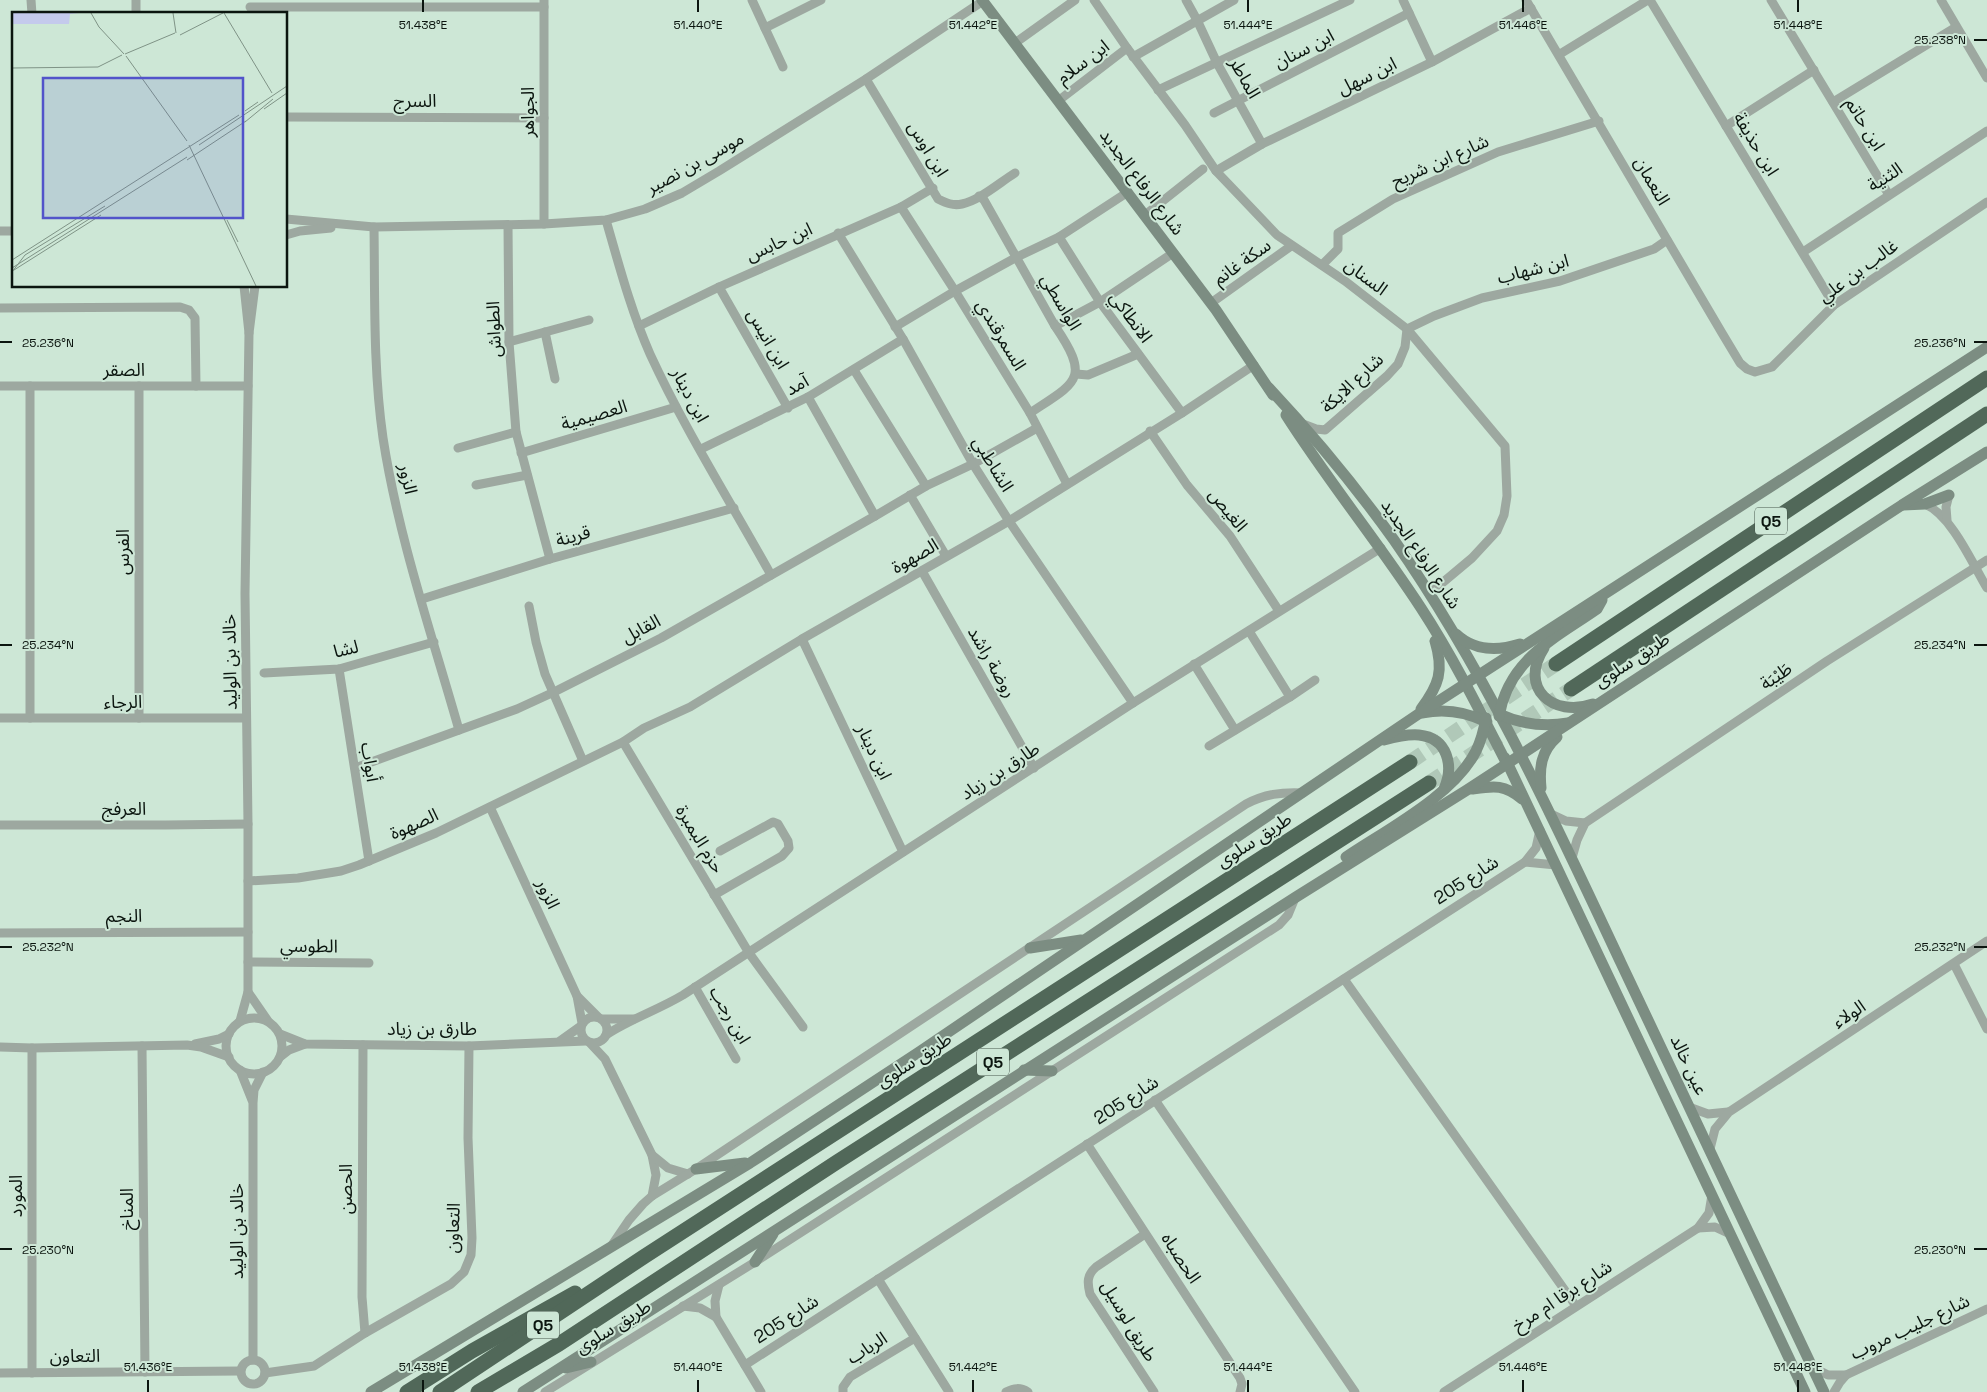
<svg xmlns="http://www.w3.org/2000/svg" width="1987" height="1392" font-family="'Space Grotesk','Noto Sans Arabic',sans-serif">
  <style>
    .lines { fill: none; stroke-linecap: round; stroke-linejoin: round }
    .highway-tunnel { stroke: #b0c8b8; stroke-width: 15; stroke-dasharray: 15 8; stroke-linecap: butt }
    .street { stroke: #9da8a0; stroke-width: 9 }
    .secondary { stroke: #7c8d82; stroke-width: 11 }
    .highway { stroke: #516859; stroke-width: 15 }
    .ticks { fill: none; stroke: #0b150f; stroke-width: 2 }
    .labels { text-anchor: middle; stroke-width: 4; stroke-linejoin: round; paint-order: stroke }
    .shield { fill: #cde7d6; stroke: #45544b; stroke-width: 1 }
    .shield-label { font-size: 16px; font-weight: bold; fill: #0b150f }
    .street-label { font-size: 18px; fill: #0b150f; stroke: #cde7d6 }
    .inset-road { fill: none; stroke: #7f9386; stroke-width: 1 }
    .view { fill: #5253ca; fill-opacity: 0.15; stroke: #5253ca; stroke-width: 2.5 }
    .inset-edge { fill: none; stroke: #0b150f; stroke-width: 2.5 }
    .ticks-label { font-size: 12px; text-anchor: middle; fill: #0b150f; stroke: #cde7d6; stroke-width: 4; stroke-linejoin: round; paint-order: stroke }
  </style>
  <rect width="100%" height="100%" fill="#cde7d6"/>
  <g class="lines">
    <g class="highway-tunnel">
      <path d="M1410,762L1556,664"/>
      <path d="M1429,783L1571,689"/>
    </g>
    <g class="street">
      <path d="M31,0L32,14"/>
      <path d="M136,0V14"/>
      <path d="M544,0V224"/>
      <path d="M752,0L783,67"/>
      <path d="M1094,0L1127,48L1185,125L1216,171L1277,235L1345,281L1407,329L1505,446L1507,496L1504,515L1497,531L1472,558L1429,594"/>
      <path d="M1186,0L1197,20L1217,63L1262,144"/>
      <path d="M1403,0L1432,62"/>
      <path d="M1526,0L1722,333L1740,363L1747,369L1755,372L1772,367L1834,305L1987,202"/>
      <path d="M1650,0L1834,305"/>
      <path d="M1771,0L1889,195"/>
      <path d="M1941,0L1987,78"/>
      <path d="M250,7H544"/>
      <path d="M765,28L821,0"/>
      <path d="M1015,43L1075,0"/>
      <path d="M1560,54L1648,0"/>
      <path d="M1133,57L1234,0"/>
      <path d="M866,79L938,199C946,203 953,206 962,204C980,200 999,183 1015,173"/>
      <path d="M1158,90L1350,0"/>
      <path d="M1058,101L1127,48"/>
      <path d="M1833,102L1956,27"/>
      <path d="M1214,113L1409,13"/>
      <path d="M286,117L544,118"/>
      <path d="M1726,126L1814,70"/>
      <path d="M1216,171L1262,144L1432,62L1531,8"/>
      <path d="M979,196L984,200L1055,326C1091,379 1077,382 1030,413"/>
      <path d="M901,207L955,291L1030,413L1067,484"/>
      <path d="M1145,215L1203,169"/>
      <path d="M286,219L374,227L544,224L606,220L645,209L682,193L719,171L866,79L983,1"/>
      <path d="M606,220C619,265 631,311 650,354C685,430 730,501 771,575"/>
      <path d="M508,225L509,342L516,432L550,559"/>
      <path d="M374,227C375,297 373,368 383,438C398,536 432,635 459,730"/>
      <path d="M0,231H14"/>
      <path d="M838,233L903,339L973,464L1009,521L1133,703"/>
      <path d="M286,235L300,231L331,228"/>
      <path d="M1059,237L1100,302L1182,413"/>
      <path d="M1803,252L1987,131"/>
      <path d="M1322,265L1338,249V233L1393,199L1498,152L1599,121"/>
      <path d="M244,286L249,333L255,286"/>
      <path d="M719,287L788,408"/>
      <path d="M1211,303L1291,246"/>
      <path d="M0,308L180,307L189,310L195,318L196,386"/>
      <path d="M639,326L719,287L901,207L933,188"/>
      <path d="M1055,326L1100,302L1173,253"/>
      <path d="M895,327L955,291L1017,257L1059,237L1128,192"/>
      <path d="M1407,329L1434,316L1482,298L1560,281L1654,249L1667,240"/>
      <path d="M545,332L555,379"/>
      <path d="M509,342L589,320"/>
      <path d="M854,370L926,486"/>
      <path d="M1076,374L1088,375L1138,354"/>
      <path d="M0,386H248"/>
      <path d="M30,386V718"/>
      <path d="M808,397L875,516"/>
      <path d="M1303,424L1316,429L1325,430L1387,376L1398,364L1405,347L1407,329"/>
      <path d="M1150,431L1187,485L1230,536L1279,611"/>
      <path d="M458,448L516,432"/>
      <path d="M701,449L808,397L903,339"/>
      <path d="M521,453L676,407"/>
      <path d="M476,485L527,475"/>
      <path d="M910,495L946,556"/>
      <path d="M1925,504C1952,516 1972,563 1987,588"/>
      <path d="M1947,520L1946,507L1949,495"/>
      <path d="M922,571L1034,768"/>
      <path d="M422,599L550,559L734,508"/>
      <path d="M529,606L536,642L545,674L583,761"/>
      <path d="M802,639L903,852"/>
      <path d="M1194,664L1235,730"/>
      <path d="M339,669L369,861"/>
      <path d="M264,673L339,669L434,642"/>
      <path d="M1290,697L1315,680"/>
      <path d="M0,718H246"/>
      <path d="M139,718V386"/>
      <path d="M623,742L749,953L803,1027"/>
      <path d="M1209,746L1290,697L1249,631"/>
      <path d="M355,768L517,709L554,692L661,638L875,516L926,486L973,464L1037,428"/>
      <path d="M490,807L577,996L582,1023"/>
      <path d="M1549,813L1566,821L1585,823"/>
      <path d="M0,825H166L248,824"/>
      <path d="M1572,858L1577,840L1585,823L1827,661L1987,560"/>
      <path d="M1525,862L1556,865"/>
      <path d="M248,881L298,878L341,871L359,865L436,833L623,742L644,728L690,707L802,639L1009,521L1182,413L1254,365"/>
      <path d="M714,895L782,856L789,848L788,841L778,824L773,822L720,851"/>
      <path d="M0,933L248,932"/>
      <path d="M248,962L369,963"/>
      <path d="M1954,964L1987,1029"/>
      <path d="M1344,979L1576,1306"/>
      <path d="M695,987L736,1059"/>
      <path d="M248,992L268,1021"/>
      <path d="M577,996L598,1017"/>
      <circle cx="594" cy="1030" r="13"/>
      <circle cx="254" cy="1046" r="28"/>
      <path d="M602,1019H634"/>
      <path d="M240,1021L248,992V824L245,594L249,333"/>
      <path d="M280,1034L305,1044L469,1046L586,1041"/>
      <path d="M606,1035C630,1019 658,1010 683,995L1133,703L1381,548"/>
      <path d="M560,1041L581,1026"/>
      <path d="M590,1043L605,1059L652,1155L656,1175L652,1196"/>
      <path d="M195,1044L219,1039L229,1034"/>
      <path d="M363,1045L362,1297L365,1333"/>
      <path d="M142,1046L145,1372"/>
      <path d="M0,1047L32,1048L187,1045L201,1047L229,1057"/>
      <path d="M280,1057L289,1050L305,1044"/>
      <path d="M240,1070L252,1100"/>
      <path d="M1155,1100L1355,1392"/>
      <path d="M1689,1107L1708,1114L1728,1112"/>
      <path d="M1087,1144L1240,1378L1242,1384L1240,1392"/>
      <path d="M1710,1149L1715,1129L1729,1112L1987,941"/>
      <path d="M652,1155L668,1168L688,1174"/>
      <path d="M1698,1228L1715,1227L1730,1234"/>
      <path d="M1145,1234L1096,1267C1087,1275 1087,1282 1090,1294L1154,1392"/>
      <path d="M612,1245L629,1220L643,1204L652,1196L696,1169L1246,804C1265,794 1281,792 1303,793"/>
      <path d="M878,1279L949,1392"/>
      <path d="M719,1285L715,1301L716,1317L761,1392"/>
      <path d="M683,1306L700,1308L716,1317"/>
      <circle cx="253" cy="1372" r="12"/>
      <path d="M253,1360V1103L254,1090L263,1072"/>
      <path d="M745,1365L1525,862L1536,848L1540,830"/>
      <path d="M1812,1367L1828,1375H1846L1987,1309"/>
      <path d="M0,1373L240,1371"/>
      <path d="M32,1373V1048"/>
      <path d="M265,1373L314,1366L365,1333L451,1284L464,1272L471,1255L472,1238L468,1138L469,1046"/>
      <path d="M545,1392L755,1262L1279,925L1288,915L1295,898"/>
      <path d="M843,1392V1387L850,1377L915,1338"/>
      <path d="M1006,1392C1014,1388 1020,1387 1028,1392"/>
      <path d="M1444,1392L1698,1228L1709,1213L1712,1195"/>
      <path d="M1834,1392L1840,1382L1846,1375"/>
    </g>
    <g class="secondary">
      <path d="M982,0L1216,310L1273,395"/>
      <path d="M1269,388C1314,436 1356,487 1394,540C1486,672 1553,818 1621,963C1689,1106 1756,1249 1824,1392"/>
      <path d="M1286,415C1328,481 1378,542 1421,608C1453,657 1480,711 1507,764"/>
      <path d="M1903,505L1925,504L1949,495"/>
      <path d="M1456,634C1474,651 1498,651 1520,644"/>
      <path d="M1544,648C1518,688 1553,718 1593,704"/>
      <path d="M1421,709C1439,685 1444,671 1435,641"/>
      <path d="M1423,713C1446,708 1466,712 1487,722"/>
      <path d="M1499,714C1521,724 1544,727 1568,723"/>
      <path d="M1499,716C1509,659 1554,639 1597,609L1602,600"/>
      <path d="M1384,740C1395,737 1408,734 1419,735C1448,738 1454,766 1444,789"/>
      <path d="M1505,758L1805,1392"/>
      <path d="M1541,788C1539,768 1541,751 1557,737"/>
      <path d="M1472,789C1494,786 1504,784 1522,799"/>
      <path d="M1346,857C1386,830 1454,795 1476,751C1481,741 1484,729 1486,718"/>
      <path d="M1030,948L1081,940"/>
      <path d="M1024,1070L1052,1071"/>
      <path d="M696,1169L745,1163"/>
      <path d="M755,1262L773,1234"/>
      <path d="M566,1368L591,1362"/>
      <path d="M371,1392L750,1163L919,1052L1417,715L1987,347"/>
      <path d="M523,1392L1296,897L1467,790L1902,505L1987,452"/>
    </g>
    <g class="highway">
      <path d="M1556,664L1987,378"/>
      <path d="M1571,689L1987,414"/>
      <path d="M407,1392L472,1351L575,1293"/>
      <path d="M440,1392L645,1256L1410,762"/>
      <path d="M478,1392L559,1344L837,1162L1429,783"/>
    </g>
  </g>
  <path class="ticks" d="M423,0V12M698,0V12M973,0V12M1248,0V12M1523,0V12M1798,0V12M1974,40H1987M0,342H12M1974,342H1987M0,645H12M1974,645H1987M0,947H12M1974,947H1987M0,1249H12M1974,1249H1987M148,1380V1392M423,1380V1392M698,1380V1392M973,1380V1392M1248,1380V1392M1523,1380V1392M1798,1380V1392"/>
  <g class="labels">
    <g class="shield">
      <rect x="1755" y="507.5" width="32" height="27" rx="4"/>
      <rect x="977" y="1048.5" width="32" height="27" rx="4"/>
      <rect x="527" y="1311.5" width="32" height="27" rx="4"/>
    </g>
    <g class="shield-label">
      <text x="1771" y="527">Q5</text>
      <text x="993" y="1068">Q5</text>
      <text x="543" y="1331">Q5</text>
    </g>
    <g class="street-label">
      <text transform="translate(1304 49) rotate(-27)" y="6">ابن سنان</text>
      <text transform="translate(1083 62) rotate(-37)" y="6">ابن سلام</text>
      <text transform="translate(1367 76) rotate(-26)" y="6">ابن سهل</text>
      <text transform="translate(1245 78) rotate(61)" y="6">الماطر</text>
      <text x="415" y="107">السرج</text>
      <text transform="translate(528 112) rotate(-90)" y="6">الجواهر</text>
      <text transform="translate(1865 124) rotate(59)" y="6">ابن حاتم</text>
      <text transform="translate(1756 144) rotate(59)" y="6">ابن حذيفة</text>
      <text transform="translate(928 149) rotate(59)" y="6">ابن اوس</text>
      <text transform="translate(1440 161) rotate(-24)" y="6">شارع ابن شريح</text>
      <text transform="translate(695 163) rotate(-29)" y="6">موسى بن نصير</text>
      <text transform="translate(1885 177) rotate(-33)" y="6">الثنية</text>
      <text transform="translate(1652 181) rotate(60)" y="6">النعمان</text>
      <text transform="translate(1142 182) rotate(53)" y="6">شارع الرفاع الجديد</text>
      <text transform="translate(779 242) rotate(-24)" y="6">ابن حابس</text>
      <text transform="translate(1242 262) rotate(-35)" y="6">سكة غانم</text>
      <text transform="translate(1533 269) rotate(-14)" y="6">ابن شهاب</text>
      <text transform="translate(1858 271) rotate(-36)" y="6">غالب بن علي</text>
      <text transform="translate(1366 277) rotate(37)" y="6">السنان</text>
      <text transform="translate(1061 302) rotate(60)" y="6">الواسطي</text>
      <text transform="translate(1131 317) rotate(54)" y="6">الانطاكي</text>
      <text transform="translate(494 329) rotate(-92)" y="6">الطواش</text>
      <text transform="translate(1001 335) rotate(59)" y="6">السمرقندي</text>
      <text transform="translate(768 339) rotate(60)" y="6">ابن انيس</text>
      <text x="124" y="376">الصقر</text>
      <text transform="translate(1352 383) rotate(-43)" y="6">شارع الايكة</text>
      <text transform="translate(797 385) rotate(-29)" y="6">آمد</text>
      <text transform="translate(690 395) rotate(62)" y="6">ابن دينار</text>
      <text transform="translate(594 415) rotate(-16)" y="6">العصيمية</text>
      <text transform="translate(993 464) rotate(59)" y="6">الشاطبي</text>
      <text transform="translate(408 479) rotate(78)" y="6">الزور</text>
      <text transform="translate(1228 510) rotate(51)" y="6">الغيص</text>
      <text transform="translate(573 536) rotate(-16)" y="6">قرينة</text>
      <text transform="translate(123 552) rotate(-90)" y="6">الفرس</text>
      <text transform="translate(1421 554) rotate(56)" y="6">شارع الرفاع الجديد</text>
      <text transform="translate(915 556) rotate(-30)" y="6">الصهوة</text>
      <text transform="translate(641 629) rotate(-28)" y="6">القابل</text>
      <text transform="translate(346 649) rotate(-13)" y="6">لشا</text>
      <text transform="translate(1632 660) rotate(-33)" y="6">طريق سلوى</text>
      <text transform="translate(230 662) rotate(-91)" y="6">خالد بن الوليد</text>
      <text transform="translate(992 662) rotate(60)" y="6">روضة راشد</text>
      <text transform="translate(1776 676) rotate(-34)" y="6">طَيْبَة</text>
      <text x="123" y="708">الرجاء</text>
      <text transform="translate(874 752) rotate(65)" y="6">ابن دينار</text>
      <text transform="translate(370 762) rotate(81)" y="6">أبواب</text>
      <text transform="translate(1000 771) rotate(-33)" y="6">طارق بن زياد</text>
      <text x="124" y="815">العرفج</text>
      <text transform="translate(414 824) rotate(-24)" y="6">الصهوة</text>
      <text transform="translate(700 839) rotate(59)" y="6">حزم البمبرة</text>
      <text transform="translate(1254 840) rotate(-33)" y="6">طريق سلوى</text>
      <text transform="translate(1466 880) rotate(-33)" y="6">شارع 205</text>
      <text transform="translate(548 894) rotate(65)" y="6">الزور</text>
      <text x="124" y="922">النجم</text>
      <text transform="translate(309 946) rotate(1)" y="6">الطوسي</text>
      <text transform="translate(1849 1014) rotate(-33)" y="6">الولاء</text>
      <text transform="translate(730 1015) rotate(60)" y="6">ابن رجب</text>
      <text x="432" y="1035">طارق بن زياد</text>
      <text transform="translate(914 1060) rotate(-33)" y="6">طريق سلوى</text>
      <text transform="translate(1689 1065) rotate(65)" y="6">عين خالد</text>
      <text transform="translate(1126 1100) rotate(-33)" y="6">شارع 205</text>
      <text transform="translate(346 1189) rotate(-90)" y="6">الحصن</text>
      <text transform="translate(16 1196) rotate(-90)" y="6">المورد</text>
      <text transform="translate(127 1209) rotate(-90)" y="6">المناخ</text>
      <text transform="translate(453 1228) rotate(-88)" y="6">التعاون</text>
      <text transform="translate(237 1231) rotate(-90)" y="6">خالد بن الوليد</text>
      <text transform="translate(1181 1258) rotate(57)" y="6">الحصباه</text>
      <text transform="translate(1562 1296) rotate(-33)" y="6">شارع برقا ام مرخ</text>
      <text transform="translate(786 1319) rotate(-33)" y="6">شارع 205</text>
      <text transform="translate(1129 1321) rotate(59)" y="6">طريق لوسيل</text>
      <text transform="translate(613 1327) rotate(-32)" y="6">طريق سلوى</text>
      <text transform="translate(1910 1327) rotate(-25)" y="6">شارع جليب مروب</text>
      <text transform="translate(867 1348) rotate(-32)" y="6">الرباب</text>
      <text x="75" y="1362">التعاون</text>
    </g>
  </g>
  <g transform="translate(12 12)">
    <rect width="275" height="275" fill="#cde7d6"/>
    <path d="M0,1H67L58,2L57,12H0Z" fill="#c4caec"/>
    <path class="inset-road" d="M79,1L87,15L112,42M161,1L164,21M212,1L260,81M168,23L211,1M113,42L163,21M114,44L175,129M0,56L86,55L110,43M252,97L275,81M233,99L246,90M233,110L261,87M177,133L244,274M187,133L275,74M175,148L234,109M215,208L226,230M0,248L227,103M0,256L175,145M2,258L89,203M0,260L13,243L93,194"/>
    <path class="view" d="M31,66H231V206H31Z"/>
    <rect width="275" height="275" class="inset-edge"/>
  </g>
  <g class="ticks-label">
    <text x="423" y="29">51.438°E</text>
    <text x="698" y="29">51.440°E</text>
    <text x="973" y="29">51.442°E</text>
    <text x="1248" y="29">51.444°E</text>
    <text x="1523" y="29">51.446°E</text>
    <text x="1798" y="29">51.448°E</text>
    <text x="1940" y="44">25.238°N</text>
    <text x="48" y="347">25.236°N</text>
    <text x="1940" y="347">25.236°N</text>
    <text x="48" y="649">25.234°N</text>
    <text x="1940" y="649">25.234°N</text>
    <text x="48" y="951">25.232°N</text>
    <text x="1940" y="951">25.232°N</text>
    <text x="48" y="1254">25.230°N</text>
    <text x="1940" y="1254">25.230°N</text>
    <text x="148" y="1371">51.436°E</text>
    <text x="423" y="1371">51.438°E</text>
    <text x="698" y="1371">51.440°E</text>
    <text x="973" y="1371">51.442°E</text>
    <text x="1248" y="1371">51.444°E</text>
    <text x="1523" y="1371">51.446°E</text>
    <text x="1798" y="1371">51.448°E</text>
  </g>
</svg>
